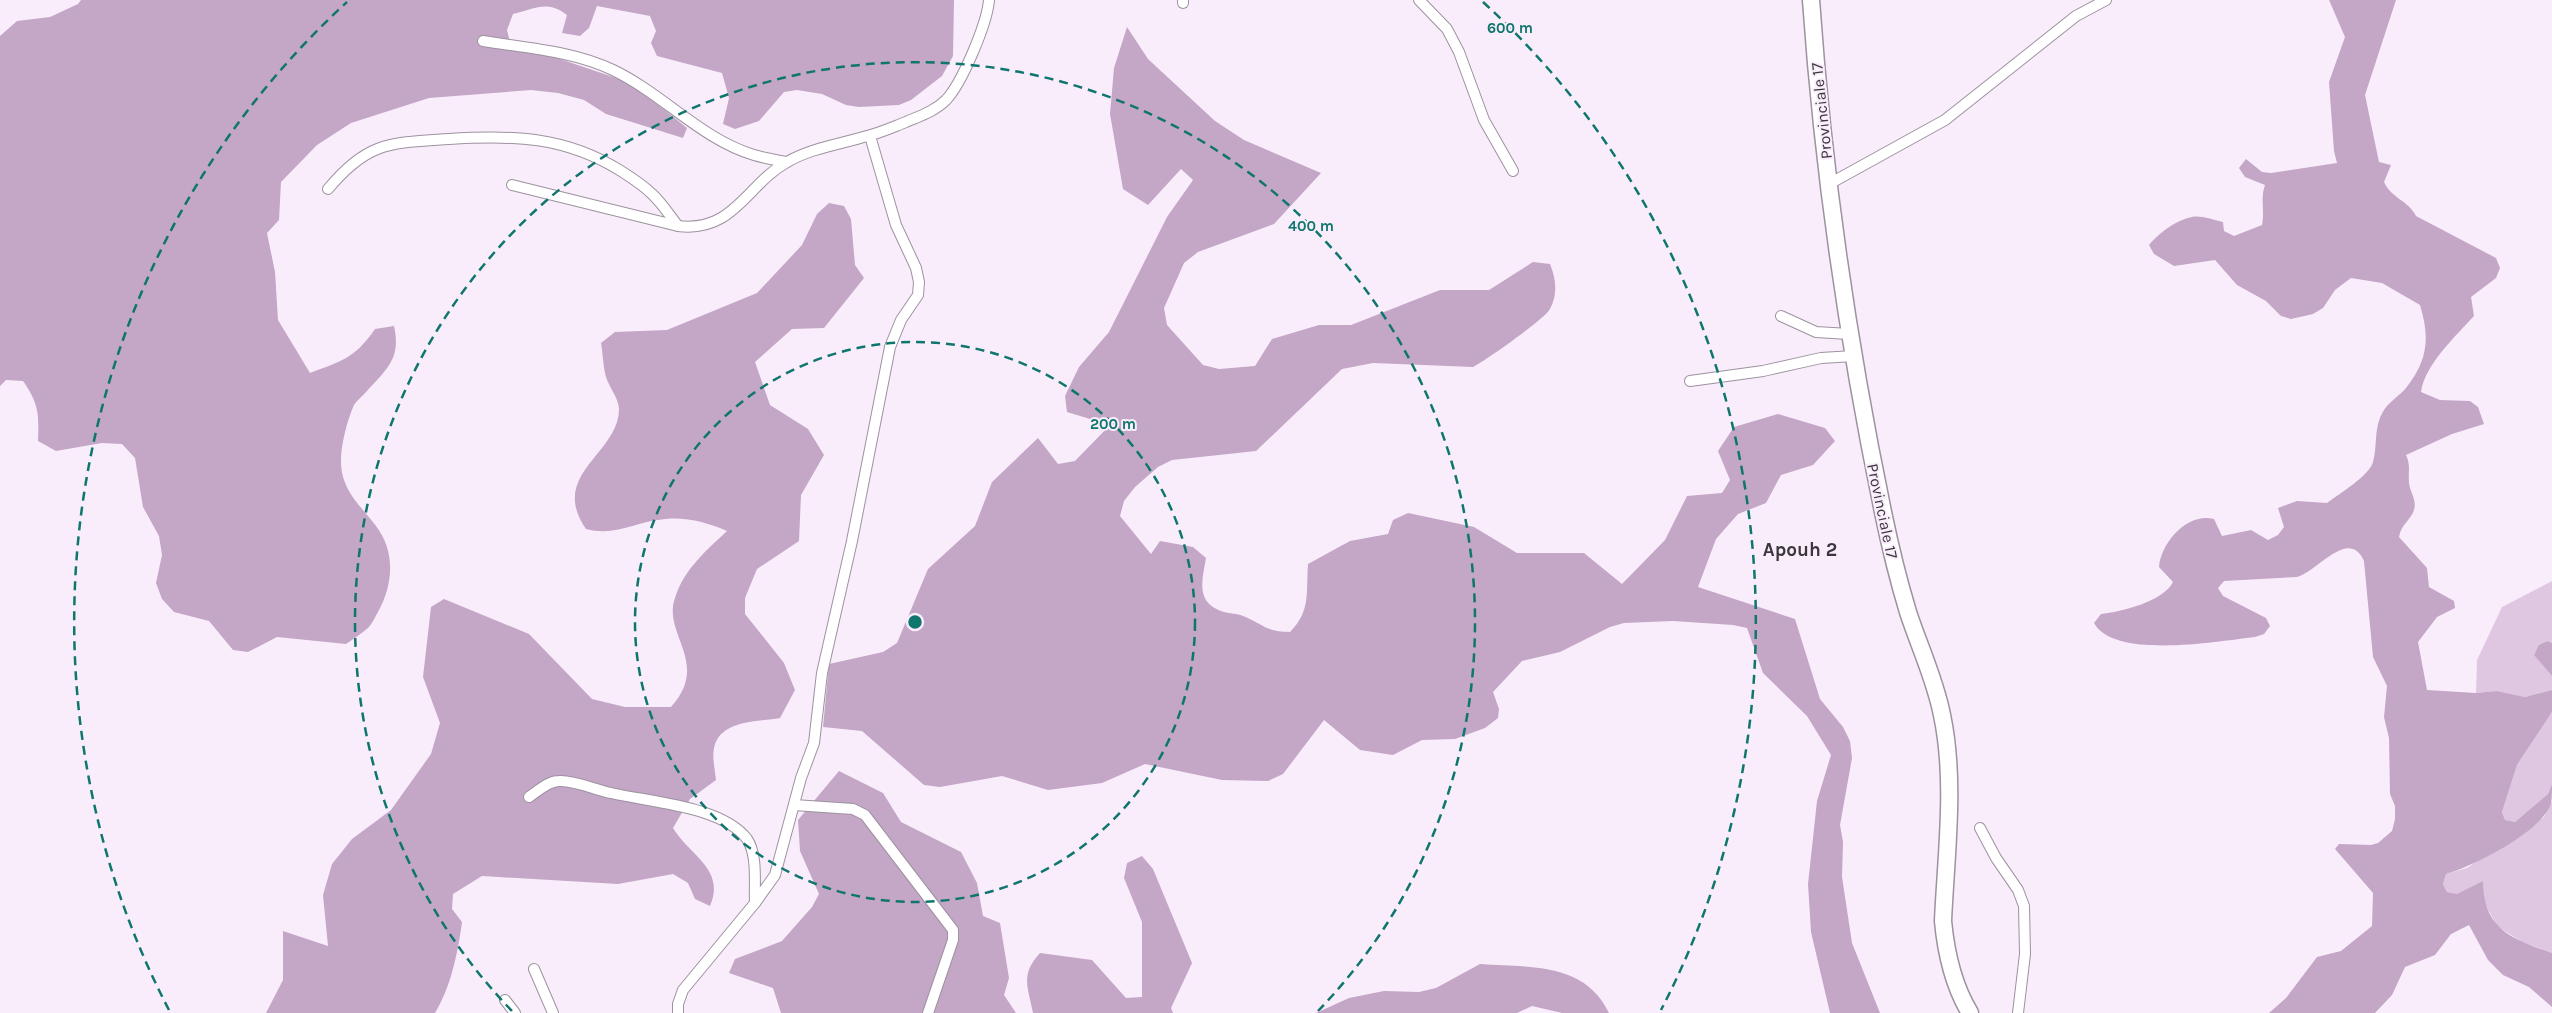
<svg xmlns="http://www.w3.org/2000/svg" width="2552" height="1013" font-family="Karla,sans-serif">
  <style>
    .green { fill: #dfc7e1 }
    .forest { fill: #c4a6c7 }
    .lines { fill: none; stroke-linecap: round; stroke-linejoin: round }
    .minor-casing { stroke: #9d929f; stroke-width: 12 }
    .primary-casing { stroke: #9d929f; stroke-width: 19 }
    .minor { stroke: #fff; stroke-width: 10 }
    .primary { stroke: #fff; stroke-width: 16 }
    .ring { fill: none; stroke: #0f766e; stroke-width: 2.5; stroke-dasharray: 9 6 }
    .labels { text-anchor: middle; stroke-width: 4; stroke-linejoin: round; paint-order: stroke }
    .street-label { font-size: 16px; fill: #3b363c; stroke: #f9edfb }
    .quarter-label { font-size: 19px; font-weight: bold; fill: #3b363c; stroke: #f9edfb }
    .centre { fill: #0f766e; stroke: #f9edfb; stroke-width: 2.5 }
    .ring-label { font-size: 15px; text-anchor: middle; font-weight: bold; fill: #0f766e; stroke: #f9edfb; stroke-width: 4; stroke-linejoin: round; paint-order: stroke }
  </style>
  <rect width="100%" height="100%" fill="#f9edfb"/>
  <g class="green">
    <path d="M2552,581V643L2548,641L2534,654L2552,676V690L2525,697L2497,691L2476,693L2477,660L2502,607Z"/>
    <path d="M2552,712V784L2548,794L2515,822L2505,820L2502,812L2517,765Z"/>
    <path d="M2552,802V953L2522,942L2497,926L2483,900L2447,892L2443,884L2446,874L2467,868L2544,817Z"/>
  </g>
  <g class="forest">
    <path d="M81,0H954L953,56L942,76L911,100L899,105L859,107L846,105L822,94L797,90L784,92L759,121L735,129L723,124L729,98L722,73L657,56L651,43L656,31L650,16L597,6L589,28L580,36L562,33L567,15C548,0 536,8 513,14L507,30L510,42L520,51L557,58L631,83L687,128L683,138L606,114L584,100L558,93L531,90L429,98L351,123L317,145L281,182L279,220L267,233L275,272L278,320L310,373C342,361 355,358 375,329L394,326C401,358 388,368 367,391C363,396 357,400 354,405C347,421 341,444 341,461C341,490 360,505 376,526C396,552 393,585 378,612C375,617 372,624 368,628C361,634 353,639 346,644L277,637L248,652L233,650L209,621L174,612L162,599L156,583L162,555L159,536L143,507L135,458L122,444L102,443L56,451L38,441C39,414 39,404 23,381L6,380L0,386V36L17,21L50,17L78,4Z"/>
    <path d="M2329,0H2396L2365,95L2379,162L2391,165L2384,182C2391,198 2409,201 2416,216L2496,258L2500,268L2496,278L2471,297L2474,316C2456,336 2425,364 2421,392L2440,400L2470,401L2478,407L2484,424L2452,434L2406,455C2411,466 2408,471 2409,483C2410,492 2417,500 2414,510C2411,520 2401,524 2399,537L2427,568L2429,587L2454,601L2455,608L2437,617L2418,642L2427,690L2476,693L2497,691L2525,697L2552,690V712L2517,765L2502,812L2505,820L2515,822L2548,794L2552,784C2552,790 2552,798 2551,804C2541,832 2474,866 2446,874L2443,884L2447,892L2457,894L2483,881C2483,929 2512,939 2552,953V1007L2529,987L2503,975L2488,960L2469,925L2451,934L2435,955L2405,967L2392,995L2375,1013H2269L2286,998L2317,957L2341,951L2372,926L2373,893L2335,849L2339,844L2371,845L2378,843L2392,831L2395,819V806L2390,794L2389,738L2384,717L2387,686L2373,657L2364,561C2349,527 2318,571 2297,577L2224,581L2218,588L2223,596L2266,618L2270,626L2264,634L2255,637C2219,641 2114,660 2094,623L2101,614C2121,612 2164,601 2173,582L2159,567C2161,542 2188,512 2214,519L2222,536L2251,530L2268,540L2278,535L2284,527L2278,508L2297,501L2327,503C2339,494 2369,476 2373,462C2378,445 2373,427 2384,410C2389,402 2399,396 2406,388C2428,360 2430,338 2420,305L2382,283L2351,278L2335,290L2323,308L2313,314L2291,319L2281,316L2266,301L2237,285L2215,260L2174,266L2154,254L2149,245C2159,233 2176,220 2192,217C2200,215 2214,220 2223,222L2224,231L2234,236L2262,225C2265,211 2260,198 2265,185L2245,177L2239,168L2246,159L2262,172L2271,173L2337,163L2334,151L2329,82L2345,37Z"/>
    <path d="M1127,27L1148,59L1215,121L1244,140L1321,173L1274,224L1198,252L1184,263L1164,308L1167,325L1203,365L1219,369L1255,366L1272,339L1319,325H1351L1440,290H1489L1533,262L1550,264C1556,279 1558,294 1550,309C1546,318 1484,362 1473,367L1373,363L1342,369L1256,451L1172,460L1158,467L1135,487L1124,501L1120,516L1151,554L1160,541L1193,547L1206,558C1202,581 1195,603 1224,612C1230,614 1237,613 1243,616C1263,624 1266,632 1290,632C1311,611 1306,592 1308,564L1350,541L1388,534L1393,520L1408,513L1474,527L1517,553H1584L1622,584L1665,540L1687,496L1722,493L1730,480L1718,451L1734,427L1778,414L1825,428L1835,441L1813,465L1781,475L1766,503L1738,514L1716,539L1698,587L1795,619L1820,699L1843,727L1850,741L1852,758L1840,825L1843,842L1842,877L1852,943L1880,1013H1830L1811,932L1808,884L1817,801L1831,755L1807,716L1763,673L1747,628L1733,625L1673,621L1624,623L1610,627L1560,652L1522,661L1493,692L1499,709L1498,718L1485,728L1455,739L1422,740L1393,755L1360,750L1324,720L1283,774L1268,781L1222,780L1145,764L1102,783L1048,790L1002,776L940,787L924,785L862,731L823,727L829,664L883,652L897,643L928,569L975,526L992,482L1038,438L1058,464L1075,461L1110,425L1067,412L1065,396L1079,367L1109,332L1167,217L1193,180L1181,169L1148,205L1123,189L1110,114L1114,68Z"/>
    <path d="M829,203L844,206L851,219L855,265L864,278L824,328L792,329L755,362L770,405L808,429L824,455L801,495L799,541L757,569L745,598V614L784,663L795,690L780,718C757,722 720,720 714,748C712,757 715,770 716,780L690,799L673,828C689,855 726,869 710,906L695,899L688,883L673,874L618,884L482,876L453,894L452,909L462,922C458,952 451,987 435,1013H266L283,980V931L328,946L323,895L332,864L352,839L391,810L431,754L440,723L423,677L431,607L444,599L529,634L592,699L625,707H671C711,663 662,634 675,598C684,569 706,551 727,531C708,523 687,517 666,519C636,521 616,537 586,529C548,474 619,454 619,409C619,399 609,387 606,377C603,366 603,354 601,343L615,332L667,330L757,293L802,245L817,214Z"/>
    <path d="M2548,641L2552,643V676L2534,655L2539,645Z"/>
    <path d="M839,771L883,793L901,822L961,852L977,883L983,916L1000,923L1009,978L1004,995L1016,1013H781L773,988L729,973L735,959L782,941L812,907L819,894L800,851L798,820Z"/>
    <path d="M1142,856L1153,869L1192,963L1171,1008L1173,1013H1033C1028,986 1020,975 1040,953L1092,960L1126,998L1142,997V922L1124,878L1127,863Z"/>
    <path d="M1480,964C1529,968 1584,961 1609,1013H1562L1532,1006L1517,1013H1316L1349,998L1384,991L1419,992L1436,988Z"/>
  </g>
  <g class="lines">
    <g class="minor-casing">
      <g id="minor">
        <path d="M1183,0V3"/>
        <path d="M1419,0L1447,29L1459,52L1484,120L1513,171"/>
        <path d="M483,41C526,48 574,51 613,70C663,94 701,139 754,155C764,158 776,160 787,162"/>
        <path d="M1829,184L1945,120L2076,16L2106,0"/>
        <path d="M512,185L678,226C734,233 747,184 787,162C811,148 841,144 867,136C880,133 893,127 906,122C920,116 935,111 946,100C962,83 987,24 989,0"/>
        <path d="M328,189C368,141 390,143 449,139C513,135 565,136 621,171C632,178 643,185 652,194C662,203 670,216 678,226"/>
        <path d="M1781,316L1816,332L1849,334"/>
        <path d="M1690,381L1763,371L1821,358L1854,356"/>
        <path d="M529,797C538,791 548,781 559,781C575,780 595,790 611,793C649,802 722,806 747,839C758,855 754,884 755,903"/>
        <path d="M794,805L853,809L865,815L953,930V940L928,1013"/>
        <path d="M1980,828L1996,858L2018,890L2024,906L2025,954L2018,1013"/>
        <path d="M534,969L553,1013"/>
        <path d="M505,1000L515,1013"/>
        <path d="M678,1013V1004L683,990L755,903L775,875L801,778L814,743L822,673L852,541L890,347L901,320L918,295L919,282L916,268L896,225L870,136"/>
      </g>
    </g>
    <g class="primary-casing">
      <path id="primary" d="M1811,0C1823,172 1848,343 1883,512C1890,546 1898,579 1908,612C1919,646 1935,679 1942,715C1956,781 1946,854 1943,921C1946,953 1953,985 1970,1013"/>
    </g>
    <use href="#minor" class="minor"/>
    <use href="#primary" class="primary"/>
  </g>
  <g class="ring">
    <circle cx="915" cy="622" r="280"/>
    <path d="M512 1011A560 560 0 1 1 1318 1011"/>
    <path d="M169 1010A841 841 0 0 1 347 2M1483 2A841 841 0 0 1 1661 1010"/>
  </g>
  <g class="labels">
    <g class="street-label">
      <text transform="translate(1821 111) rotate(-96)" y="6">Provinciale 17</text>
      <text transform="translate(1883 511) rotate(78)" y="6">Provinciale 17</text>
    </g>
    <g class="quarter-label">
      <text x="1800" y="556">Apouh 2</text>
    </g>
  </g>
  <circle cx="915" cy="622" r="8" class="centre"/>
  <g class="ring-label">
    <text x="1510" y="33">600 m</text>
    <text x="1311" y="231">400 m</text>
    <text x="1113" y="429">200 m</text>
  </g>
</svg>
